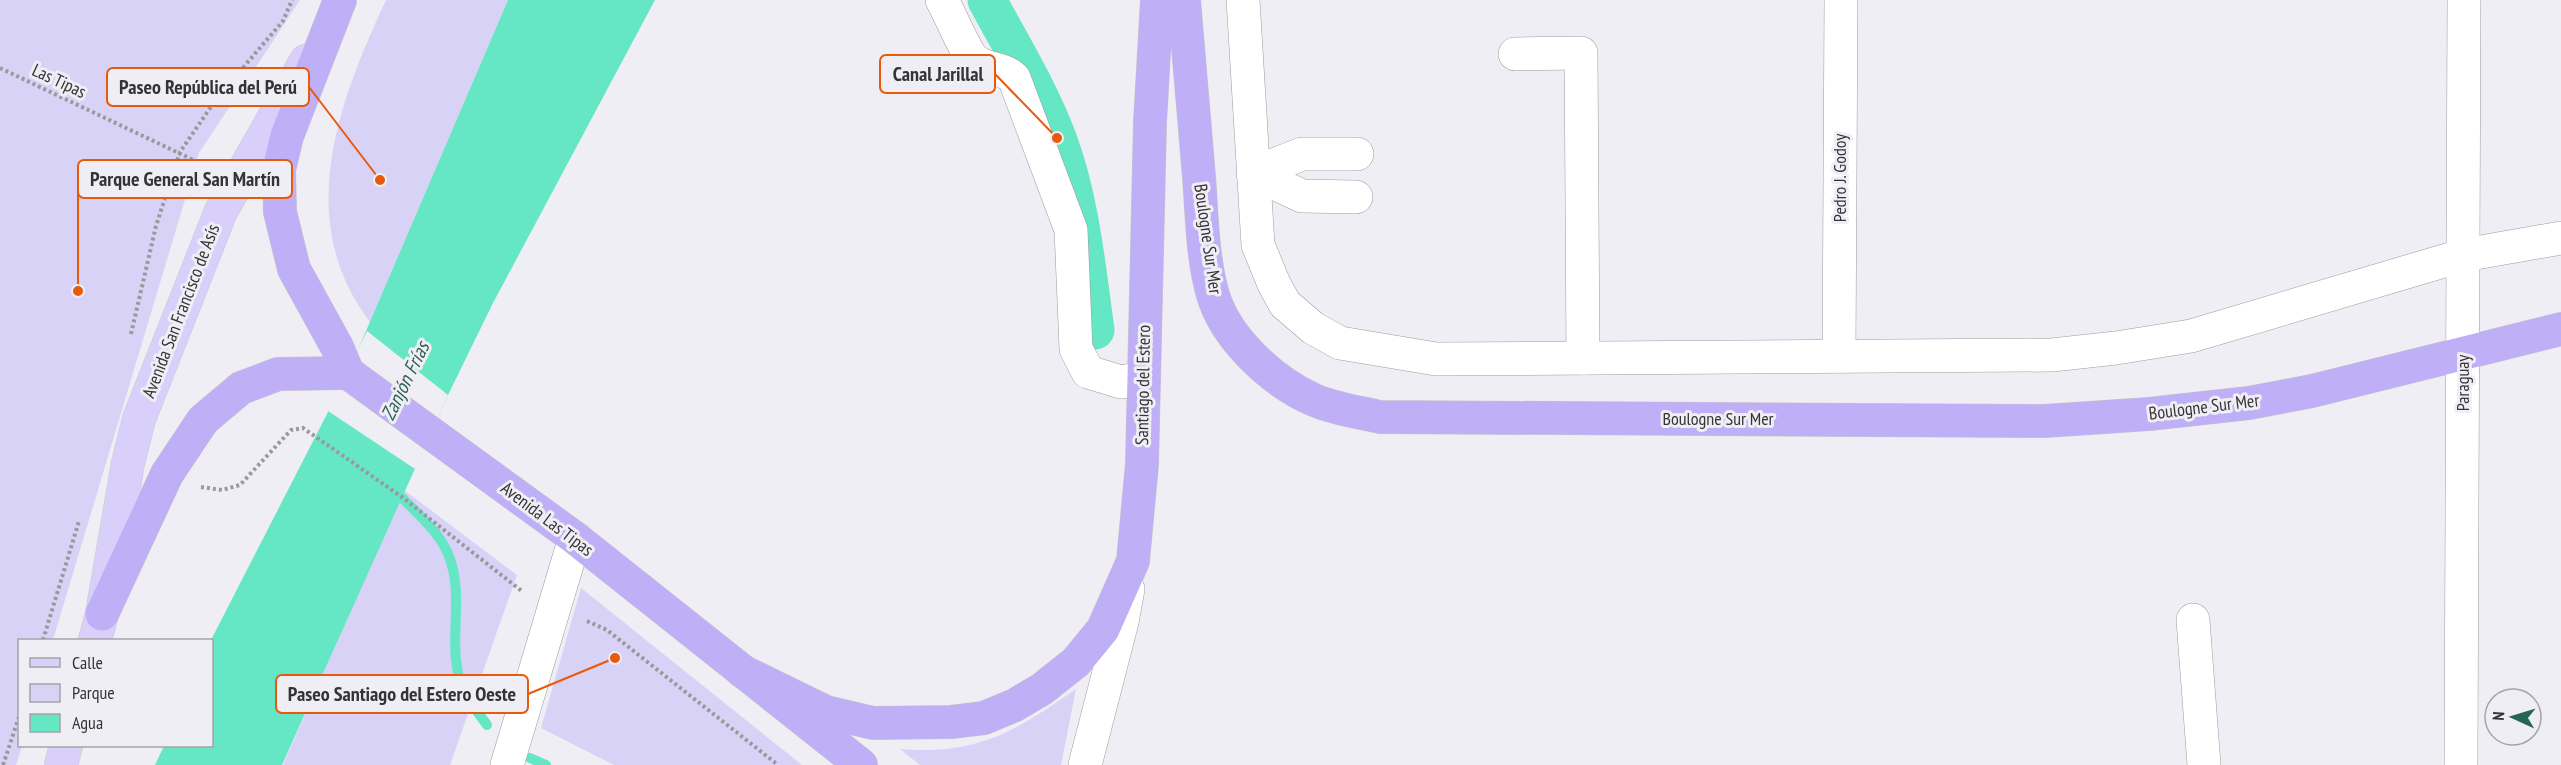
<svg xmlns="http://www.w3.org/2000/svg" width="2561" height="765" font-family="'PT Sans Narrow',sans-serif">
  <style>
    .green { fill: #d8d2f6 }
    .water { fill: #65e6c4 }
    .pier { fill: #efeef4 }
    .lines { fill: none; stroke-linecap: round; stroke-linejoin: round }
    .stream { stroke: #65e6c4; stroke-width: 10 }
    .canal { stroke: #65e6c4; stroke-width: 39 }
    .minor-casing { stroke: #9c9ba1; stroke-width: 34 }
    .major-casing { stroke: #cacacb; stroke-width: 34 }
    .highway-casing { stroke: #cacacb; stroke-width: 34 }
    .path { stroke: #99999d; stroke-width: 4; stroke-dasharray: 3 3; stroke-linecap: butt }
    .minor { stroke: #fff; stroke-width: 33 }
    .major { stroke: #d8cffa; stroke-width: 33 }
    .highway { stroke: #beaff6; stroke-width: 33 }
    .labels { text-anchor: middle; stroke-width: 6; stroke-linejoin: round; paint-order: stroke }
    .street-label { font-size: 18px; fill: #343437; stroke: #efeef4 }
    .water-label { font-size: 20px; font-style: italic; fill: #2c6152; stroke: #efeef4 }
    .leader { fill: none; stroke: #e8590c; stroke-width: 2 }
    .callout-dot { fill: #e8590c; stroke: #efeef4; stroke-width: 2 }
    .callout { fill: #efeef4; stroke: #e8590c; stroke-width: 2 }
    .callout-label { font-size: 20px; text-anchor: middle; font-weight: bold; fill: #343437 }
  </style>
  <rect width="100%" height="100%" fill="#efeef4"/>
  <g class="green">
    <path d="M0,0H300L199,153L53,640H20V746H22L16,765H0Z"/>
    <path d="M386,0H508L370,322C293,221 338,103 386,0Z"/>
    <path d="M404,490L517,575L450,765H283Z"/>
    <path d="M581,588L802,765H614L541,728Z"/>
    <path d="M1076,689L1061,765H920L900,749C978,755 1014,732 1076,689Z"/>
  </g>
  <path class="water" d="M508,0H655L493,303L448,395L282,765H155L164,746H212L211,640L348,373Z"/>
  <path class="pier" d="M367,331L448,395L415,469L328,411Z"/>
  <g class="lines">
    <g class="stream">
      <path d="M393,488C412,510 441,531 450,559C465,601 445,650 464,691C470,703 479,714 487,725"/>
      <path d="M530,758L546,765"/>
    </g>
    <path class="canal" d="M987,0C1011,45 1039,90 1057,138C1080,199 1086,266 1095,330"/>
    <g class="minor-casing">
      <g id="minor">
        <path d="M942,0C949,12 965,51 973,59C985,71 1001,66 1014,78L1071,230L1076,349L1088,372L1121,382L1143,378"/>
        <path d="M1243,0L1258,245L1274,284L1285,304L1313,328L1340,343L1436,359L2052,355L2116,348L2191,336L2464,255L2561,238"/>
        <path d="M1515,54L1581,53L1583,358"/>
        <path d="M1356,197L1302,196L1253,173L1302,154H1357"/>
        <path d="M1839,356L1841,0"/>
        <path d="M2193,620L2204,765"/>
        <path d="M507,765L575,538"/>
        <path d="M1085,765L1122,622L1128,589"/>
        <path d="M2461,765L2464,0"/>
      </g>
    </g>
    <g class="major-casing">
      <g id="major">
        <path d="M95,640L102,614L128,463L139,419L221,211L306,61"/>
        <path d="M61,765L66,746"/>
      </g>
    </g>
    <g class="highway-casing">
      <g id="highway">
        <path d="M340,0L287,136L279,170L280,212L294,269L337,347L348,373"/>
        <path d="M1184,0C1189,59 1194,118 1199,177C1202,215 1202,257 1213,295C1226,339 1273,382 1314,400C1335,409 1358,412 1380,417L2045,421L2149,414L2249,403L2312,391L2561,329"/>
        <path d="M348,373L575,538L861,765"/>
        <path d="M102,614L167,474L203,420L241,388L278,374L348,373"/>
        <path d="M742,671L826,712L873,723L951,722L984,718L1015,705L1042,689L1076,662L1103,629L1133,561L1142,464L1150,122L1157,0"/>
      </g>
    </g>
    <g class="path">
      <path d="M0,68L206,166"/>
      <path d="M131,334L156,226L180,152L217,98L283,21L292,0"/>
      <path d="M201,487L222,490L240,485L291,430L303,428L402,497L523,592"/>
      <path d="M587,621L607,630L778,765"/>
      <path d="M43,640L79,521"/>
      <path d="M3,765L20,714"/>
    </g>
    <use href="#minor" class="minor"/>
    <use href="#major" class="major"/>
    <use href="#highway" class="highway"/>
  </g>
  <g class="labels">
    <g class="street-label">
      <text transform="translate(59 81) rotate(25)" y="6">Las Tipas</text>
      <text transform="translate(1840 178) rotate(-90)" y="6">Pedro J. Godoy</text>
      <text transform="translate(1208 239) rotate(82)" y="6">Boulogne Sur Mer</text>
      <text transform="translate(181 311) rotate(-69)" y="6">Avenida San Francisco de Asís</text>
      <text transform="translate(2463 383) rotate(-90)" y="6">Paraguay</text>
      <text transform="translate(1143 385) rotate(-89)" y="6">Santiago del Estero</text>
      <text transform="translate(2204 407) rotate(-7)" y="6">Boulogne Sur Mer</text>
      <text x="1718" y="425">Boulogne Sur Mer</text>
      <text transform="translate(547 519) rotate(37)" y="6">Avenida Las Tipas</text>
    </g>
    <g class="water-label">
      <text transform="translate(405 381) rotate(-64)" y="7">Zanjón Frías</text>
    </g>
  </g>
  <path class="leader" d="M1057 138L995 74M380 180L309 87M78 291L78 179M615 658L528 694"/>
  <g class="callout-dot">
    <circle cx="1057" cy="138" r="6"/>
    <circle cx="380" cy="180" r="6"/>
    <circle cx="78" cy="291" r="6"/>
    <circle cx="615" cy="658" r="6"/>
  </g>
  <g class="callout">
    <rect x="880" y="55" width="115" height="38" rx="6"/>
    <rect x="107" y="68" width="202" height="38" rx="6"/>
    <rect x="78" y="160" width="214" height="38" rx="6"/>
    <rect x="276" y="675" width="252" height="38" rx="6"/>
  </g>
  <g class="callout-label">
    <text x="938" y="81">Canal Jarillal</text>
    <text x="208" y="94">Paseo República del Perú</text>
    <text x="185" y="186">Parque General San Martín</text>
    <text x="402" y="701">Paseo Santiago del Estero Oeste</text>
  </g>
  <rect x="18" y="639" width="195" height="108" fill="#efeef4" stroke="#a4a4a8" stroke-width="1.5"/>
  <rect x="30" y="658" width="30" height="9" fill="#d8cffa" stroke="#a4a4a8" stroke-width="1.5"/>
  <text x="72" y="669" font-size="18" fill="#343437">Calle</text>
  <rect x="30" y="684" width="30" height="18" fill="#d8d2f6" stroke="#a4a4a8" stroke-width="1.5"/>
  <text x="72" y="699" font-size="18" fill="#343437">Parque</text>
  <rect x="30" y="714" width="30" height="18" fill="#65e6c4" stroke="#a4a4a8" stroke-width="1.5"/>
  <text x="72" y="729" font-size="18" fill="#343437">Agua</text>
  <g transform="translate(2513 717) rotate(274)"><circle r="28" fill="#efeef4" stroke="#a4a4a8" stroke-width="1.5"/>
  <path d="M0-4.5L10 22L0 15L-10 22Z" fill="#246554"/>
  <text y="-9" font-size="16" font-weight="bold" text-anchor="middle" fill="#343437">N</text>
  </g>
</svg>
